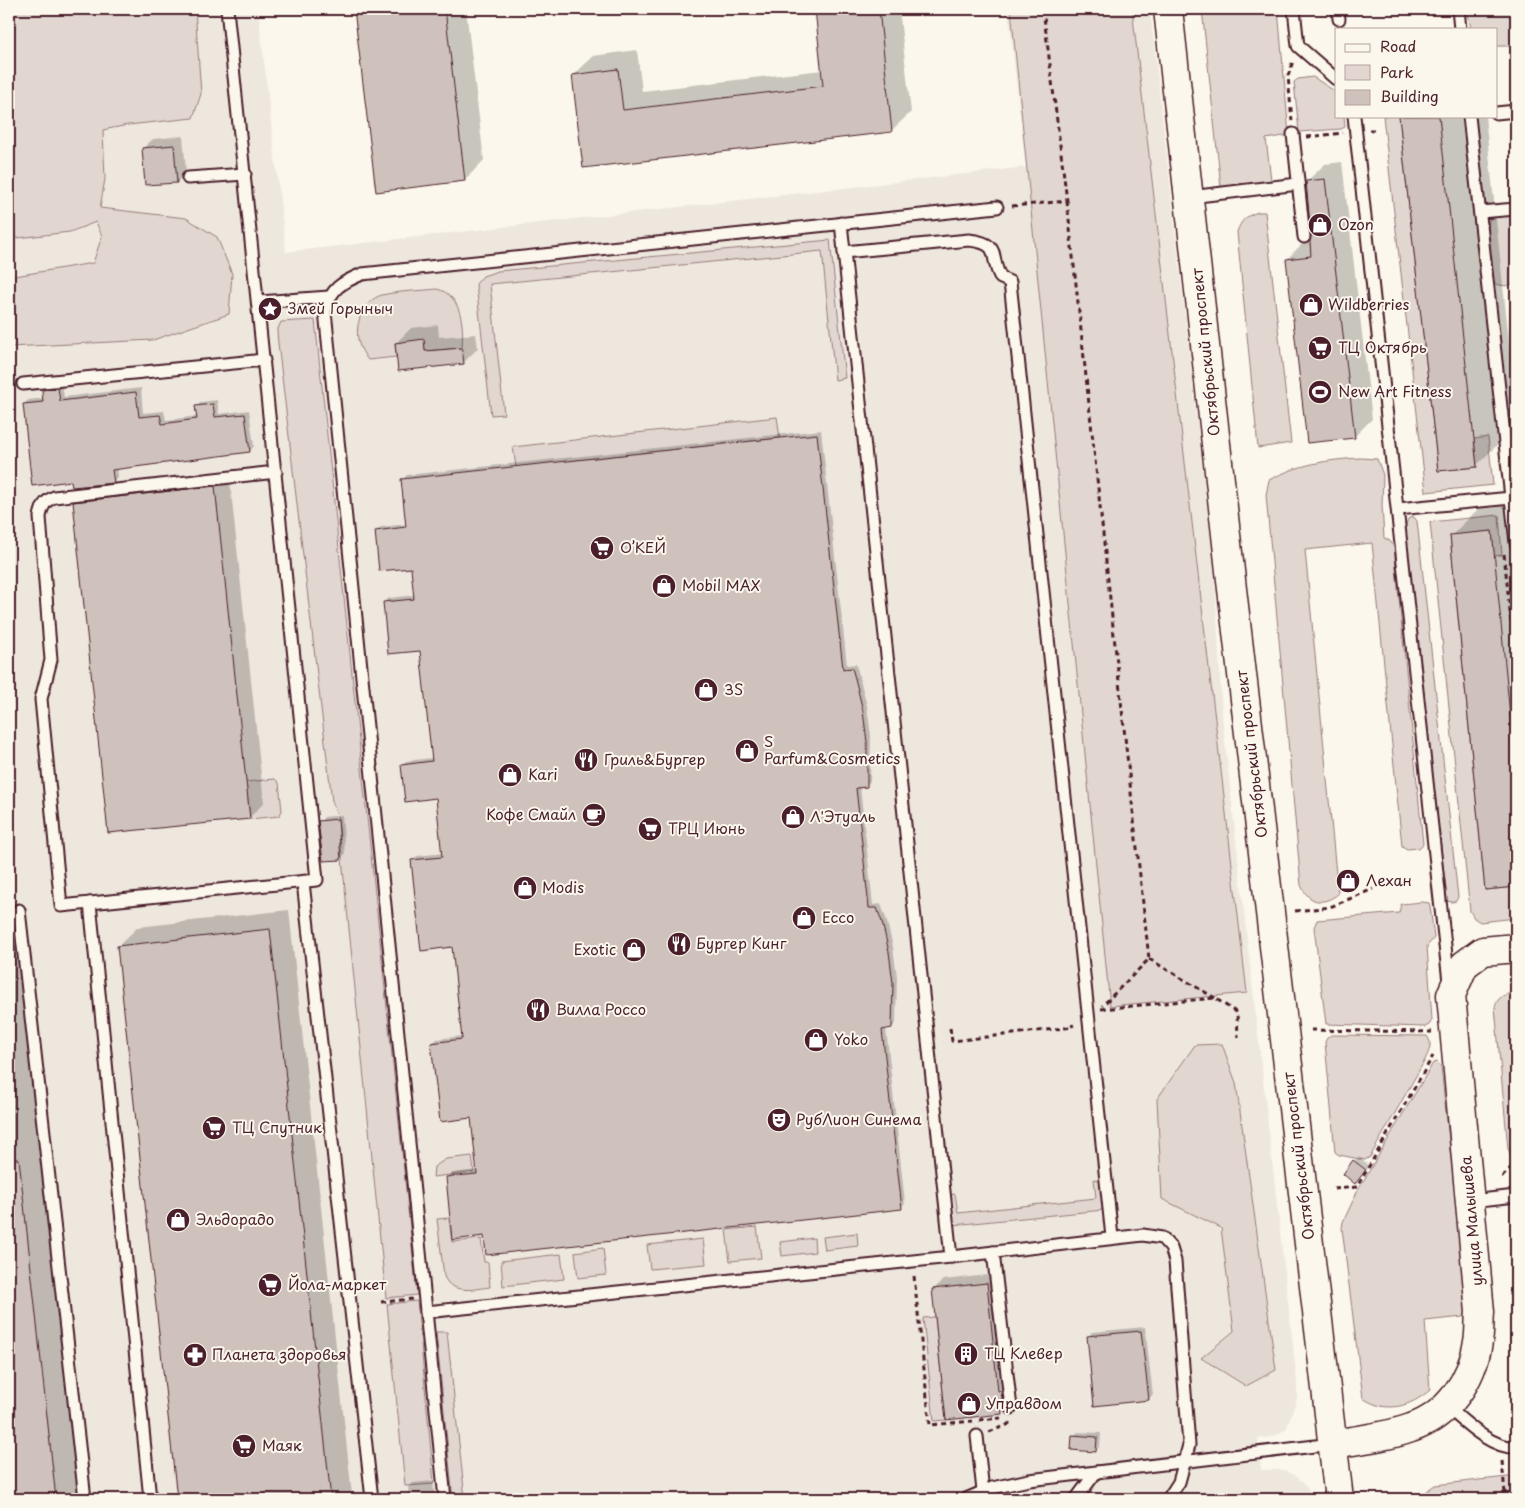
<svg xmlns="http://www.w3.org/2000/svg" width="1525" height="1508" font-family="'Playpen Sans',sans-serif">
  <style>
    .built { fill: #eee7de }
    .green { fill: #e2d7d0; stroke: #967b7e }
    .shadow { fill: #0003 }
    .building { fill: #cfc2bc; stroke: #4a1f2b }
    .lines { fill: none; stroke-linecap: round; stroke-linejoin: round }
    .lane-casing { stroke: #4a1f2b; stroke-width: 15 }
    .secondary-casing { stroke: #4a1f2b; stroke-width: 31 }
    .primary-casing { stroke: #4a1f2b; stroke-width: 31 }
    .path { stroke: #4a1f2b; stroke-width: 3; stroke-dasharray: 5 4; stroke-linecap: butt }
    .lane { stroke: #fbf7ec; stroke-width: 11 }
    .secondary { stroke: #fbf7ec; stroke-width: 28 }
    .primary { stroke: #fbf7ec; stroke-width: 28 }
    .labels { text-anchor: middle; stroke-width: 4; stroke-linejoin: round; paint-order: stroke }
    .poi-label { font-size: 15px; fill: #4a1f2b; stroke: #fbf7ec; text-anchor: start }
    .street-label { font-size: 15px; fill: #4a1f2b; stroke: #fbf7ec }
  </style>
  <rect width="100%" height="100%" fill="#fbf7ec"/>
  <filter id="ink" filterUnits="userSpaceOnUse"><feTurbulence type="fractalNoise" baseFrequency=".02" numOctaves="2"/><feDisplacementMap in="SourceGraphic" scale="10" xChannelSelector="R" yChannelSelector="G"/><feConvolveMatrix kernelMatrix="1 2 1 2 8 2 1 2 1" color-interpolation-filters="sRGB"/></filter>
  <g filter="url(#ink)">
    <path class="built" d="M9,9H258L286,252L1026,167L1008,9H1150L1215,576L1222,715L1297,1382V1399L1286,1429L1275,1436L1258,1439L1261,1470H1284L1295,1476L1304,1484L1310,1492L1311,1499H9Z"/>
    <g class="green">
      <path d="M9,9H195L201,94L193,118L128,125L103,130L105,179L100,208L186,218L217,237L232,274L229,314L153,340L9,347V277L93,263L102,236L96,222L70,232L9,239Z"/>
      <path d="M1011,9H1132L1247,993L1110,1006Z"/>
      <path d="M1202,9H1278L1289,135L1266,139L1271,180L1268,183L1221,187Z"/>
      <path d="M1467,9H1516V46H1496V29H1471Z"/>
      <path d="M1313,77L1336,92V116H1344L1345,127L1341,129L1299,132L1294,82L1298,79Z"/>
      <path d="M1383,116H1399L1438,471L1477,467L1474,439L1488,437L1493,485L1426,492Z"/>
      <path d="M1258,212H1265L1291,443L1258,448L1237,232C1241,220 1246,216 1258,212Z"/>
      <path d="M1498,213H1516V279C1511,288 1503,286 1495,284C1486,262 1487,243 1489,220Z"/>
      <path d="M830,240L845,378L835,380L822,251L490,284L504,414L491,415L476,284L483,276L498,271Z"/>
      <path d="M437,289C462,295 464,326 462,348L425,351L424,340L395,343L396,357L368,360C364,354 359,347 358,339C355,322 364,300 382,295C399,291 419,291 437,289Z"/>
      <path d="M315,320L417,1295L386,1298L338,819L332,801L278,343L277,331L281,322Z"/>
      <path d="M777,417L780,438L516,467L513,447Z"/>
      <path d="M1360,458L1377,459L1383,475L1382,506L1384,538L1390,541L1394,547L1423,844L1419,848L1407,849L1402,846L1372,543L1305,550L1338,894C1323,906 1308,903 1301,885L1266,495L1269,480C1299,464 1327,460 1360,458Z"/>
      <path d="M1499,515L1502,555L1494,556L1492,531L1450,536L1485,890L1516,887V918L1480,922L1474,918L1470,911L1430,522Z"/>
      <path d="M1413,516L1417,521L1458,897L1456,901L1452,902L1447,901L1405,527L1408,519Z"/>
      <path d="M275,779L279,783L282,811L279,816L250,819L246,782Z"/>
      <path d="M1422,902L1429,903L1430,906L1434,938L1427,946L1432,1020L1429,1025L1425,1027L1326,1024L1314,927L1317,920L1399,913L1401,904Z"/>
      <path d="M1516,992V1154L1514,1156L1511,1155L1508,1149L1495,1007C1498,996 1505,994 1516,992Z"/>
      <path d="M1331,1035L1427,1036C1433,1044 1429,1051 1425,1060L1370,1157L1365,1160L1339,1155L1335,1152L1325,1042L1327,1038Z"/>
      <path d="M1222,1044L1236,1083L1276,1370L1246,1386L1201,1358L1234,1331L1221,1228L1162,1199L1157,1099L1195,1045Z"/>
      <path d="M1437,1062L1441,1067L1468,1313L1463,1317L1425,1321L1430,1390C1410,1407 1386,1414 1363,1398L1342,1228L1343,1222L1358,1190L1433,1063Z"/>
      <path d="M472,1156L474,1172L433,1177L434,1167L446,1159Z"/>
      <path d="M1094,1179L1102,1181L1105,1209L1103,1210L953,1225L949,1197L950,1195L955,1194L958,1213L1096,1198Z"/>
      <path d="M449,1218L452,1242L481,1239L484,1262H488L490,1287C474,1289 451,1295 444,1276L437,1219Z"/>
      <path d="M757,1227L761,1258L730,1261L726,1230Z"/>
      <path d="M857,1233L858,1246L825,1250L823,1237Z"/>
      <path d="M814,1238L815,1252L782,1256L780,1242Z"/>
      <path d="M703,1239L706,1264L650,1269L647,1245Z"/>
      <path d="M603,1248L606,1275L578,1278L575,1252Z"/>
      <path d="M561,1254L564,1279L503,1286L501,1261Z"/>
      <path d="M417,1301L434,1484L405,1486L387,1304Z"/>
      <path d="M935,1317L946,1420L934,1421L923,1318Z"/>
      <path d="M436,1332H447L465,1499H453Z"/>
      <path d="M1516,1476V1499H1415L1435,1485Z"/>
    </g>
    <g class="shadow">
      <path d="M356,9H466L484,160L465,180L377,191Z"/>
      <path d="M815,9H899L911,112L891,131L584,167L574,75L593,56L637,50L642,91L822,70Z"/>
      <path d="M1391,9H1434L1431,12L1392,16Z"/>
      <path d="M1400,116H1485L1516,407V426L1476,466Z"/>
      <path d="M183,136L186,172L177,182L143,148L153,139Z"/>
      <path d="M1342,162L1372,419L1354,437L1287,259L1305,241H1311L1307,181L1325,164Z"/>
      <path d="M438,325L439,337L476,334L478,348L463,363L396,343L411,328Z"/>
      <path d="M62,384L64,397L141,388L143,413L164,411L166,420L198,416L197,406L201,402L217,400L219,414L249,410L254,446L250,451L117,469L118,477L113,482L72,480L24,404L28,400L44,398L43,390L48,386Z"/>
      <path d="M821,430L847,665L856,664L867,706L871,736L870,781L866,786L860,787L873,905L881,904L886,918L893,947L897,977L896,1023L892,1027L886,1028L905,1203L901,1208L485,1235L447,1178L452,1173L478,1170L472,1117L432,1043L437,1039L463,1036L453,946L412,860L417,856L443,853L437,797L402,765L406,761L432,758L421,649L384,602L389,598L415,595L412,566L376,531L381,527L407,524L402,480L407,475Z"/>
      <path d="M229,472L264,803L250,817L75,503L89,488Z"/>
      <path d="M1516,492V886L1486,889L1451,536L1493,494Z"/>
      <path d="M342,815L345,854L341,859L320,822L324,817Z"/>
      <path d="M289,910L352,1495L347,1499H178L118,946L138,927Z"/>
      <path d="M17,940L78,1499H9V941Z"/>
      <path d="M1359,1157L1369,1166L1360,1178L1354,1161Z"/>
      <path d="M996,1274L1011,1403L1001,1413L933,1290L943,1280Z"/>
      <path d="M1145,1327L1153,1395L1148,1399L1088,1337L1092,1332Z"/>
      <path d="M1078,1432L1101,1433L1100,1446L1096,1450L1073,1436Z"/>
      <path d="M433,1481L435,1499H409L408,1487L413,1483Z"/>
    </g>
    <g class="building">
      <path d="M354,9H445L465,181L376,192Z"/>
      <path d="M815,9H879L892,132L583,168L572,75L618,69L623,110L823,86Z"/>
      <path d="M1399,116H1439L1477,467L1438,471Z"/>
      <path d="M174,145L177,183L145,185L142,148Z"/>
      <path d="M1325,179L1355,438L1307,443L1286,259L1311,256L1310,242L1311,236L1306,181Z"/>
      <path d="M424,339L425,351L462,348L464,364L398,371L395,343Z"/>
      <path d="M58,388L60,401L136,392L139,417L160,415L162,424L197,419L195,406L213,404L215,417L245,414L250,452L112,470L114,483L72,487L71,481L32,486L23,404L43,402L42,390Z"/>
      <path d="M817,434L843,669L852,668L856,682L863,711L867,742V787L856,788L869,908H877L882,922L889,952L893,983L892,1028L882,1030L902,1209L486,1255L484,1236L452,1240L446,1177L477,1174L471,1118L440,1122L431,1043L462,1039L452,947L421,951L411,860L442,857L436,798L405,802L401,765L432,761L420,651L388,654L383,602L414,599L411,568L379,571L375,531L406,527L401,479Z"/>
      <path d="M215,486L250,819L108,833L73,502Z"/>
      <path d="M1492,531L1516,777V887L1485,890L1450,535Z"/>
      <path d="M338,819L341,860L323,861L318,821Z"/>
      <path d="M270,929L331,1499H177L117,946Z"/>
      <path d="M9,1159H19L56,1499H9Z"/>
      <path d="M1353,1160L1366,1170L1355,1184L1343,1174Z"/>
      <path d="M987,1283L998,1391H1001L1003,1405L1001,1406L1002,1414L946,1420L932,1289Z"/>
      <path d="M1141,1331L1149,1400L1094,1406L1087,1336Z"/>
      <path d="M1072,1435L1097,1437L1096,1452L1071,1450Z"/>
    </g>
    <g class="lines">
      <g class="lane-casing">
        <g id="lane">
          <path d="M227,9L317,880L61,906L41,699L51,660L40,517C42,506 45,501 54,497L276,472"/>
          <path d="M1294,9L1298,46L1336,79"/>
          <path d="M1338,9L1339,19"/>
          <path d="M1458,9L1460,29"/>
          <path d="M1496,113L1516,111"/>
          <path d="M1354,116L1449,982"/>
          <path d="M1469,116L1516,543"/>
          <path d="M1293,134L1304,237"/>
          <path d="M188,178L245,174"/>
          <path d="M1190,197L1298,184"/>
          <path d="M1480,212L1516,209"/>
          <path d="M841,223L951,1257"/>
          <path d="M844,252L969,240C1004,244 988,257 1001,278L1010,282L1112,1237"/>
          <path d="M259,302L329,297"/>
          <path d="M23,384L264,360"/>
          <path d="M1398,509L1511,498"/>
          <path d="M303,882L372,1499"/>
          <path d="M90,903L150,1499"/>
          <path d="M19,910L85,1499"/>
          <path d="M1471,1201L1516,1196"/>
          <path d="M993,1252L1011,1408"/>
          <path d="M426,1312L951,1257L1143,1235L1162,1238L1171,1248L1175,1261L1189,1445L1179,1482L1168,1499"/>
          <path d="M1446,1406C1464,1421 1491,1449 1516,1447"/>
          <path d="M977,1436L983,1491"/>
          <path d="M445,1499L325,311C331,288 341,283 362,274L997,207"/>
          <path d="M966,1499L992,1488L1029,1480L1332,1444"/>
          <path d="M1076,1499L1096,1472"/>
        </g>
      </g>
      <g class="secondary-casing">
        <path id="secondary" d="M1332,1444C1358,1440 1386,1437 1411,1428C1448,1416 1472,1380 1478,1342C1480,1332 1479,1322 1480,1312L1451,995L1464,965L1483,951L1516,948"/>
      </g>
      <g class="primary-casing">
        <path id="primary" d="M1168,9L1232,589L1339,1499"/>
      </g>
      <g class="path">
        <path d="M1292,121L1288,76L1293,61"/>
        <path d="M1369,130H1378"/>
        <path d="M1307,137L1343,133"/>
        <path d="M1067,201L1149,959L1102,1006"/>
        <path d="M1012,206L1067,201L1043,9"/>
        <path d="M1504,554L1516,669"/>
        <path d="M1295,911L1330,907L1373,889"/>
        <path d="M1149,959L1215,998"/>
        <path d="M1101,1009L1215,998L1237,1013L1238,1037"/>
        <path d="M950,1028L952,1041L1073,1027L1072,1024"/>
        <path d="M1311,1030L1432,1032"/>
        <path d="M1502,1177L1516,1163"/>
        <path d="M1334,1189L1357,1187L1433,1056"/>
        <path d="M914,1276L930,1425L973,1421"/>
        <path d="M381,1302L412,1299"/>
        <path d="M979,1420L1001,1418"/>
        <path d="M989,1432L1007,1425L1011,1422"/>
        <path d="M1502,1461L1505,1493"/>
      </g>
      <use href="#lane" class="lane"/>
      <use href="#secondary" class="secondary"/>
      <use href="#primary" class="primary"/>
    </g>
  </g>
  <defs>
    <g id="shop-disc" transform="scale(1.25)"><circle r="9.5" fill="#4a1f2b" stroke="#fbf7ec"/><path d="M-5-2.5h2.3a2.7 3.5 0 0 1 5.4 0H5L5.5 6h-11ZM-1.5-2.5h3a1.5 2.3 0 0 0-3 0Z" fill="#fff"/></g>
    <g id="sight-disc" transform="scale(1.25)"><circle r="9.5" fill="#4a1f2b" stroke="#fbf7ec"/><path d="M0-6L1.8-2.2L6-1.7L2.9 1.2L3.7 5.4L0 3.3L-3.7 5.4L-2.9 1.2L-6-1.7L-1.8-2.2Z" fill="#fff"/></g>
    <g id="supermarket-disc" transform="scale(1.25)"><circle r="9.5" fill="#4a1f2b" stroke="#fbf7ec"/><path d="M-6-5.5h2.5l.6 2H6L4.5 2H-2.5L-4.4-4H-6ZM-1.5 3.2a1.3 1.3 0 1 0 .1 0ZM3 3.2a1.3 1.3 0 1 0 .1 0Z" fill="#fff"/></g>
    <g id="stadium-disc" transform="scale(1.25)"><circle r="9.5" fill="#4a1f2b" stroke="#fbf7ec"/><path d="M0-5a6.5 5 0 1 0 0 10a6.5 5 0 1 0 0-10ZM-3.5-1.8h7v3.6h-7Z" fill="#fff"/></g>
    <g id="restaurant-disc" transform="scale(1.25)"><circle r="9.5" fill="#4a1f2b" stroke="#fbf7ec"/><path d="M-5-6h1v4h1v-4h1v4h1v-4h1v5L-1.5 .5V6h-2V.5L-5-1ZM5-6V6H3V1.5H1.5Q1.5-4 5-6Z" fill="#fff"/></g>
    <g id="cafe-disc" transform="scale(1.25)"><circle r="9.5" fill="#4a1f2b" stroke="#fbf7ec"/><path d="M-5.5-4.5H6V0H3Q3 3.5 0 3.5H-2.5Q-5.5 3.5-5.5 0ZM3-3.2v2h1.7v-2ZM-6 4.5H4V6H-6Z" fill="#fff"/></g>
    <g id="theatre-disc" transform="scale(1.25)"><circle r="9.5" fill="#4a1f2b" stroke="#fbf7ec"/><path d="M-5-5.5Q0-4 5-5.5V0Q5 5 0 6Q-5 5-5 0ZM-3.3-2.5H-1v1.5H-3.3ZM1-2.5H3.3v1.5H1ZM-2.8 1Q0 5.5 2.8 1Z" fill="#fff"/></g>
    <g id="building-disc" transform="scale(1.25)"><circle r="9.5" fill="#4a1f2b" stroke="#fbf7ec"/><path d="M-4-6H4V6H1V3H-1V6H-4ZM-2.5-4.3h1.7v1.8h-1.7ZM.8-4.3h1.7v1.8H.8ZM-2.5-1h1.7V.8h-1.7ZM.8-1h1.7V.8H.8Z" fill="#fff"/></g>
    <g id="pharmacy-disc" transform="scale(1.25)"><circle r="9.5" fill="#4a1f2b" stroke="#fbf7ec"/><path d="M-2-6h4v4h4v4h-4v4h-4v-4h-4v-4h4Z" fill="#fff"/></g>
  </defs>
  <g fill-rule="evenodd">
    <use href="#shop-disc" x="1320" y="225"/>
    <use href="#shop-disc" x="1311" y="305"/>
    <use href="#sight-disc" x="270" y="309"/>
    <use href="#supermarket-disc" x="1320" y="348"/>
    <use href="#stadium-disc" x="1320" y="392"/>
    <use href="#supermarket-disc" x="602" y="548"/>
    <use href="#shop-disc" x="664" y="586"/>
    <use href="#shop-disc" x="706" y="690"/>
    <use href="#shop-disc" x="747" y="751"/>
    <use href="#restaurant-disc" x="586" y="760"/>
    <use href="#shop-disc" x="510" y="775"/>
    <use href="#cafe-disc" x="594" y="815"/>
    <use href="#shop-disc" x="793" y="817"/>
    <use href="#supermarket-disc" x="650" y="829"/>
    <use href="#shop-disc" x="1348" y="881"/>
    <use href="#shop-disc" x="525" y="888"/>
    <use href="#shop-disc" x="804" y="918"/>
    <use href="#restaurant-disc" x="679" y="944"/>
    <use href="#shop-disc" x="634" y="950"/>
    <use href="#restaurant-disc" x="538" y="1010"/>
    <use href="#shop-disc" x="816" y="1040"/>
    <use href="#theatre-disc" x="779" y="1120"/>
    <use href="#supermarket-disc" x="214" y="1128"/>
    <use href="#shop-disc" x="178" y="1220"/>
    <use href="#supermarket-disc" x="270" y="1285"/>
    <use href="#building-disc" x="966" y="1354"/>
    <use href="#pharmacy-disc" x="195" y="1355"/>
    <use href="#shop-disc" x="969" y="1404"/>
    <use href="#supermarket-disc" x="244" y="1446"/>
  </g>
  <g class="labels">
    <g class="poi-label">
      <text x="1338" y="230">Ozon</text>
      <text x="1328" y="310">Wildberries</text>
      <text x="288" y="314">Змей Горыныч</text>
      <text x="1338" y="353">ТЦ Октябрь</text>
      <text x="1338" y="397">New Art Fitness</text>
      <text x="620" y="553">О’КЕЙ</text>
      <text x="682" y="591">Mobil MAX</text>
      <text x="724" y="695">3S</text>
      <text x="764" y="747">S<tspan x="764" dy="17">Parfum&amp;Cosmetics</tspan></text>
      <text x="604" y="765">Гриль&amp;Бургер</text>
      <text x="528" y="780">Kari</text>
      <text x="576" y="820" text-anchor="end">Кофе Смайл</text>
      <text x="810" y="822">Л'Этуаль</text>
      <text x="668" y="834">ТРЦ Июнь</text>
      <text x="1366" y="886">Лехан</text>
      <text x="542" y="893">Modis</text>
      <text x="822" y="923">Ecco</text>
      <text x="696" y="949">Бургер Кинг</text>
      <text x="616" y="955" text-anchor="end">Exotic</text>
      <text x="556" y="1015">Вилла Россо</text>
      <text x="834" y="1045">Yoko</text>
      <text x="796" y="1125">РубЛион Синема</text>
      <text x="232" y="1133">ТЦ Спутник</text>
      <text x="196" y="1225">Эльдорадо</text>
      <text x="288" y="1290">Йола-маркет</text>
      <text x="984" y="1359">ТЦ Клевер</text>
      <text x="212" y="1360">Планета здоровья</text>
      <text x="986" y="1409">Управдом</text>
      <text x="262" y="1451">Маяк</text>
    </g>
    <g class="street-label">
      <text transform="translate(1206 352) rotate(-96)" y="5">Октябрьский проспект</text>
      <text transform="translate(1252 754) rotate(-97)" y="5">Октябрьский проспект</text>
      <text transform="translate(1299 1156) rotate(-97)" y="5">Октябрьский проспект</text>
      <text transform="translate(1472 1221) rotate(-95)" y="5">улица Малышева</text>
    </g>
  </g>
  <rect width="1525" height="1508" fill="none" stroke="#fbf7ec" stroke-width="30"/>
  <rect x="15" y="15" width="1495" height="1478" fill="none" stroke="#4a1f2b" stroke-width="2" filter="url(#ink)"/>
  <rect x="1335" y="28" width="162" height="90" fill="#fbf7ec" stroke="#b4a19f"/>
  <rect x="1345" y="44" width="25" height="8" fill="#fbf7ec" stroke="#b4a19f"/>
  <text x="1380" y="52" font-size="15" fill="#4a1f2b">Road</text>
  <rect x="1345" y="65" width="25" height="15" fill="#e2d7d0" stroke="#b4a19f"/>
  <text x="1380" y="78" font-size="15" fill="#4a1f2b">Park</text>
  <rect x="1345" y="90" width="25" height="15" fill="#cfc2bc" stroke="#b4a19f"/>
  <text x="1380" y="102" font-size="15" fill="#4a1f2b">Building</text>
</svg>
